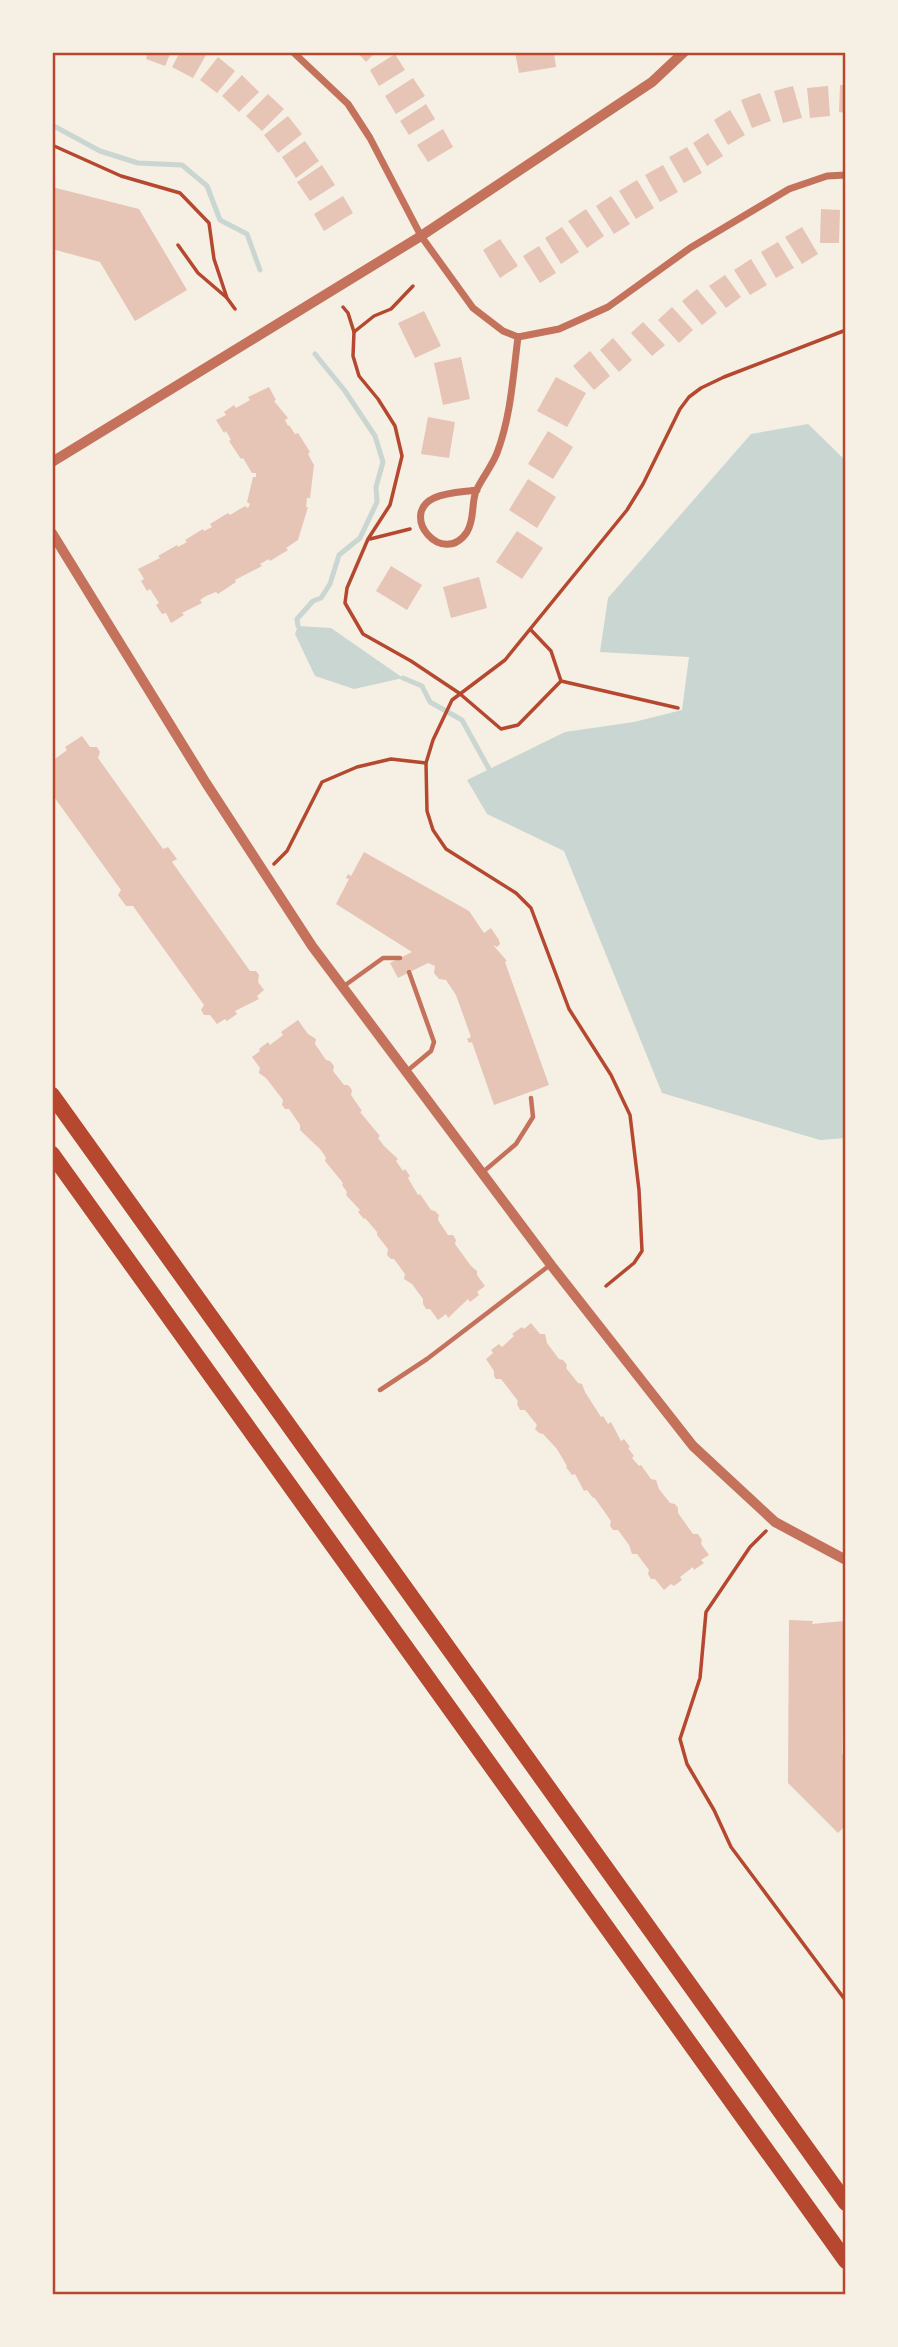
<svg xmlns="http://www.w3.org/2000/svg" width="898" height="2347" font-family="'DM Sans',sans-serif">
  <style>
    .water { fill: #c9d6d2 }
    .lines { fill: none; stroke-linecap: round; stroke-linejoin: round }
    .stream { stroke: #c9d6d2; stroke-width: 5 }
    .building { fill: #e6c5b7 }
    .path { stroke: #b5482f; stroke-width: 3.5 }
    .service { stroke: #c5725c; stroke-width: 4.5 }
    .minor { stroke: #c5725c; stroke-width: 7 }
    .tertiary { stroke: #c5725c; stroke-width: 10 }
    .motorway { stroke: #b5482f; stroke-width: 16 }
    .neatline { fill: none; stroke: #b5482f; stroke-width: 2.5 }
  </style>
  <rect width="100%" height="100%" fill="#f6efe4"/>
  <g class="water">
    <path d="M808,424L846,461V1138L820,1140L662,1093L564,851L487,814L467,780L565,732L634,722L682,710L689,657L600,652L608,598L751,434Z"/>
    <path d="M298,626L331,628L403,678L354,689L315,676L295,634Z"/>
  </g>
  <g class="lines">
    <g class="stream">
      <path d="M52,125L100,151L138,163L182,165L207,186L220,220L247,234L260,270"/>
      <path d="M298,626L297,619L313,601L321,598L330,584L339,555L360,538L377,502L376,487L383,462L375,436L345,391L315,354"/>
      <path d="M403,678L422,686L430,702L462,720L489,769"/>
    </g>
  </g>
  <g class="building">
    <path d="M148,52H171L165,66L146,59Z"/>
    <path d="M180,52H201L206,55L193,78L172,67Z"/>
    <path d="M357,52H376L366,62Z"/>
    <path d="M515,52H554L556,67L519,73Z"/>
    <path d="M395,54L405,70L379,86L370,70Z"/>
    <path d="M218,57L235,71L217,93L200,80Z"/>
    <path d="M242,75L259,92L239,112L222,96Z"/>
    <path d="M413,78L425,96L396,114L385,96Z"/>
    <path d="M840,85H846V113L839,112Z"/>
    <path d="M793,86L802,118L783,123L774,91Z"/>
    <path d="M828,86L830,116L810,118L807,88Z"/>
    <path d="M760,93L771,121L752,128L741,100Z"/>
    <path d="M268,94L284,109L262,131L246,116Z"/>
    <path d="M426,104L435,119L409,135L400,121Z"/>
    <path d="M730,110L745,135L728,145L714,120Z"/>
    <path d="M288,116L302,134L278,153L264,135Z"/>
    <path d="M443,129L453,147L428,162L417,145Z"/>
    <path d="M708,133L723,156L707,166L693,143Z"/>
    <path d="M305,141L319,161L296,178L282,157Z"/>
    <path d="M687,147L702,173L684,183L669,157Z"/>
    <path d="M322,165L335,185L310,201L297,182Z"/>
    <path d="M663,165L678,192L660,202L645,175Z"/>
    <path d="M637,180L654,208L636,219L619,191Z"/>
    <path d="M52,187L139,209L187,290L135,321L100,262L52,249Z"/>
    <path d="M343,196L353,213L324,231L314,214Z"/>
    <path d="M611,196L630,224L614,234L596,206Z"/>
    <path d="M586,209L604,236L587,248L568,221Z"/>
    <path d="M821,209L840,210L839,243H820Z"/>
    <path d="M562,227L579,252L561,264L545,238Z"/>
    <path d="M802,227L818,254L802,264L785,237Z"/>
    <path d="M500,239L518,266L500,278L483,250Z"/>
    <path d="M778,242L794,268L776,278L761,252Z"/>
    <path d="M539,246L556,273L540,283L523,256Z"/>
    <path d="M751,259L767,285L750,295L734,270Z"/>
    <path d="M725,275L741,297L726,308L709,286Z"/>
    <path d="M697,289L717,313L702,325L682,301Z"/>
    <path d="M672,307L693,330L679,343L658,320Z"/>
    <path d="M424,311L441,346L415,358L398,323Z"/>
    <path d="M643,322L665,345L652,356L631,333Z"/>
    <path d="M613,338L632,360L619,372L600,350Z"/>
    <path d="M590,351L610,376L594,390L573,366Z"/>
    <path d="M461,357L470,399L443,405L434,363Z"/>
    <path d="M556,377L586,393L567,427L537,411Z"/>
    <path d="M269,387L276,400L274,401L288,418L285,420L288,426L289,425L295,434L298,433L310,452L308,454L314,465L310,498H307L306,507H308L298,540L286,548L288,550L270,561L269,559L260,564L262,566L235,580L236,582L218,594L216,592L206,596L200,600L202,603L182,613L184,615L171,623L166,613L162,614L156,605L159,603L150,589L147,591L141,581L144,579L138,569L160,558L158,556L177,545L178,547L187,542L185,540L203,529L204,531L212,527L210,524L228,513L230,515L245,506L248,508L250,504L247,502L253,477H256V473H252L243,458L241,459L229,441L231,440L226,431L224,433L216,420L226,415L224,412L234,405L236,408L250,400L248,397Z"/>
    <path d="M428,417L455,422L449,458L421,454Z"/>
    <path d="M548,431L573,447L553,479L528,464Z"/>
    <path d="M528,479L556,497L537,528L509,510Z"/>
    <path d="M517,531L543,548L522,579L496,562Z"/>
    <path d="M391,566L422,585L407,610L376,591Z"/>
    <path d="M479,577L487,608L451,618L443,587Z"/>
    <path d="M82,736L90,747H97L100,752L98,758L163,849L168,847L177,859L172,862L250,971H256L259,975L258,982L264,990L257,996L259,999L235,1011L237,1014L227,1021L225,1019L217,1024L210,1015H204L201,1010L204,1005L133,906H126L118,895L121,890L52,794V756L55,759L67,750L65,747Z"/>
    <path d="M364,852L469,911L484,933L491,928L499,940L500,944L497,947L493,945L507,961L505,962L549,1085L494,1105L472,1042L469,1043L467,1039L471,1037L456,995L446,980L439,979L434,973L435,966L428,963L398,978L390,963L412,952L336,904L349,879L346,878L348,874L351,876Z"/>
    <path d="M298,1020L308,1034L316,1039L315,1044L326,1060L330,1061L334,1066L333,1071L344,1085H348L352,1090L351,1095L362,1111L360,1112L380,1136L378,1138L384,1146L398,1159L396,1161L403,1171L405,1169L410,1176L408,1178L418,1195L420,1194L431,1210L435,1211L439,1215L438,1220L448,1235H453L456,1240L455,1244L471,1266L477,1271V1275L485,1286L477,1292L479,1295L470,1302L468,1299L448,1318L446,1314L438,1320L430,1309H426L423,1304V1299L412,1284L404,1279L405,1274L394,1259H391L387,1255L388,1249L377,1235V1232L365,1218L364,1219L358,1212L360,1210L346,1195L347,1192L342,1185L343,1183L325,1161L326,1158L321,1150L300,1130V1125L289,1109H285L282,1105L283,1100L266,1078L259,1073L260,1068L252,1057L260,1051L259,1049L268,1042L270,1045L283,1035L281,1032Z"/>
    <path d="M531,1323L540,1334H545L547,1343L559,1359L563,1360L567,1365L566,1368L578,1383L582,1384L585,1392L601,1417L603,1416L608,1424L611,1422L621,1441L624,1439L630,1447L628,1448L634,1456L632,1458L639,1466L641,1465L651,1479L656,1480L659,1489L670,1503L675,1504L678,1508V1513L693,1534H698L702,1540L701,1544L709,1555L701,1560L704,1563L694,1570L693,1567L680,1577L682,1580L674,1586L671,1584L664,1590L655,1579H651L648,1574L649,1570L637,1554H632L629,1545L618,1530H613L610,1526L611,1521L594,1497L593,1498L587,1490L584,1491L575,1474L572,1475L566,1467L567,1466L557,1449L543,1434L539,1433L535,1429L537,1425L525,1410H520L517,1404L518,1401L501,1379H496L494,1376V1371L486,1359L493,1353L491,1350L499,1344L502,1347L514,1336L512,1334L522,1327L524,1329Z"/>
    <path d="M789,1620L813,1621L812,1624L844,1621L842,1754H846V1825L838,1833L788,1783Z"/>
  </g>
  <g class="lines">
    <g class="path">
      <path d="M52,145L121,176L180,193L209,223L214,259L227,298L235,309"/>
      <path d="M178,245L198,273L226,297"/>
      <path d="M343,307L348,313L354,332L353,356L359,376L378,399L395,426L402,456L390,505L368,539L347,588L345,603L363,634L411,661L459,693L501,729L518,725L561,681"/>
      <path d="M354,332L374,316L391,309L413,286"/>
      <path d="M370,539L410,529"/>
      <path d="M531,630L551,651L561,681L678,708"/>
      <path d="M274,864L287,851L322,782L357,767L391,759L426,763"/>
      <path d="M606,1286L634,1263L642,1251L639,1190L630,1115L611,1075L569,1009L531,908L516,893L446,849L433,830L427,811L426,763L433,740L452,700L505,660L627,510L643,484L680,409L689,397L701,388L724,377L846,330"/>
      <path d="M766,1531L750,1547L706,1612L700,1678L680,1739L687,1764L714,1810L731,1847L846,2001"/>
    </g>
    <g class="service">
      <path d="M344,986L383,958H400"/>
      <path d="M407,1071L431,1051L434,1042L409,972"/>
      <path d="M483,1172L516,1144L533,1117L531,1098"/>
      <path d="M380,1390L427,1359L550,1265"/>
    </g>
    <g class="minor">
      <path d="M293,52L348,104L370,138L421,236L473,308L503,331L518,337L559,329L608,307L690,248L789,189L827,176L846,175"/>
      <path d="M477,490C463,492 447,492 434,498C398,515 443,568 467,532C475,519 471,504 476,491C482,478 492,466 497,453C511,416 513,376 518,337"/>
    </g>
    <g class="tertiary">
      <path d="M52,462L421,236L652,82L684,52"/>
      <path d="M52,533L206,783L312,946L551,1265L693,1446L775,1522L846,1560"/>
    </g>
    <g class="motorway">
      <path d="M52,1095L846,2203"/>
      <path d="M52,1154L846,2261"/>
    </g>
  </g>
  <rect width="898" height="2347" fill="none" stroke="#f6efe4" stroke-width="108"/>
  <rect x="54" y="54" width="790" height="2239" class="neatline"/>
</svg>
